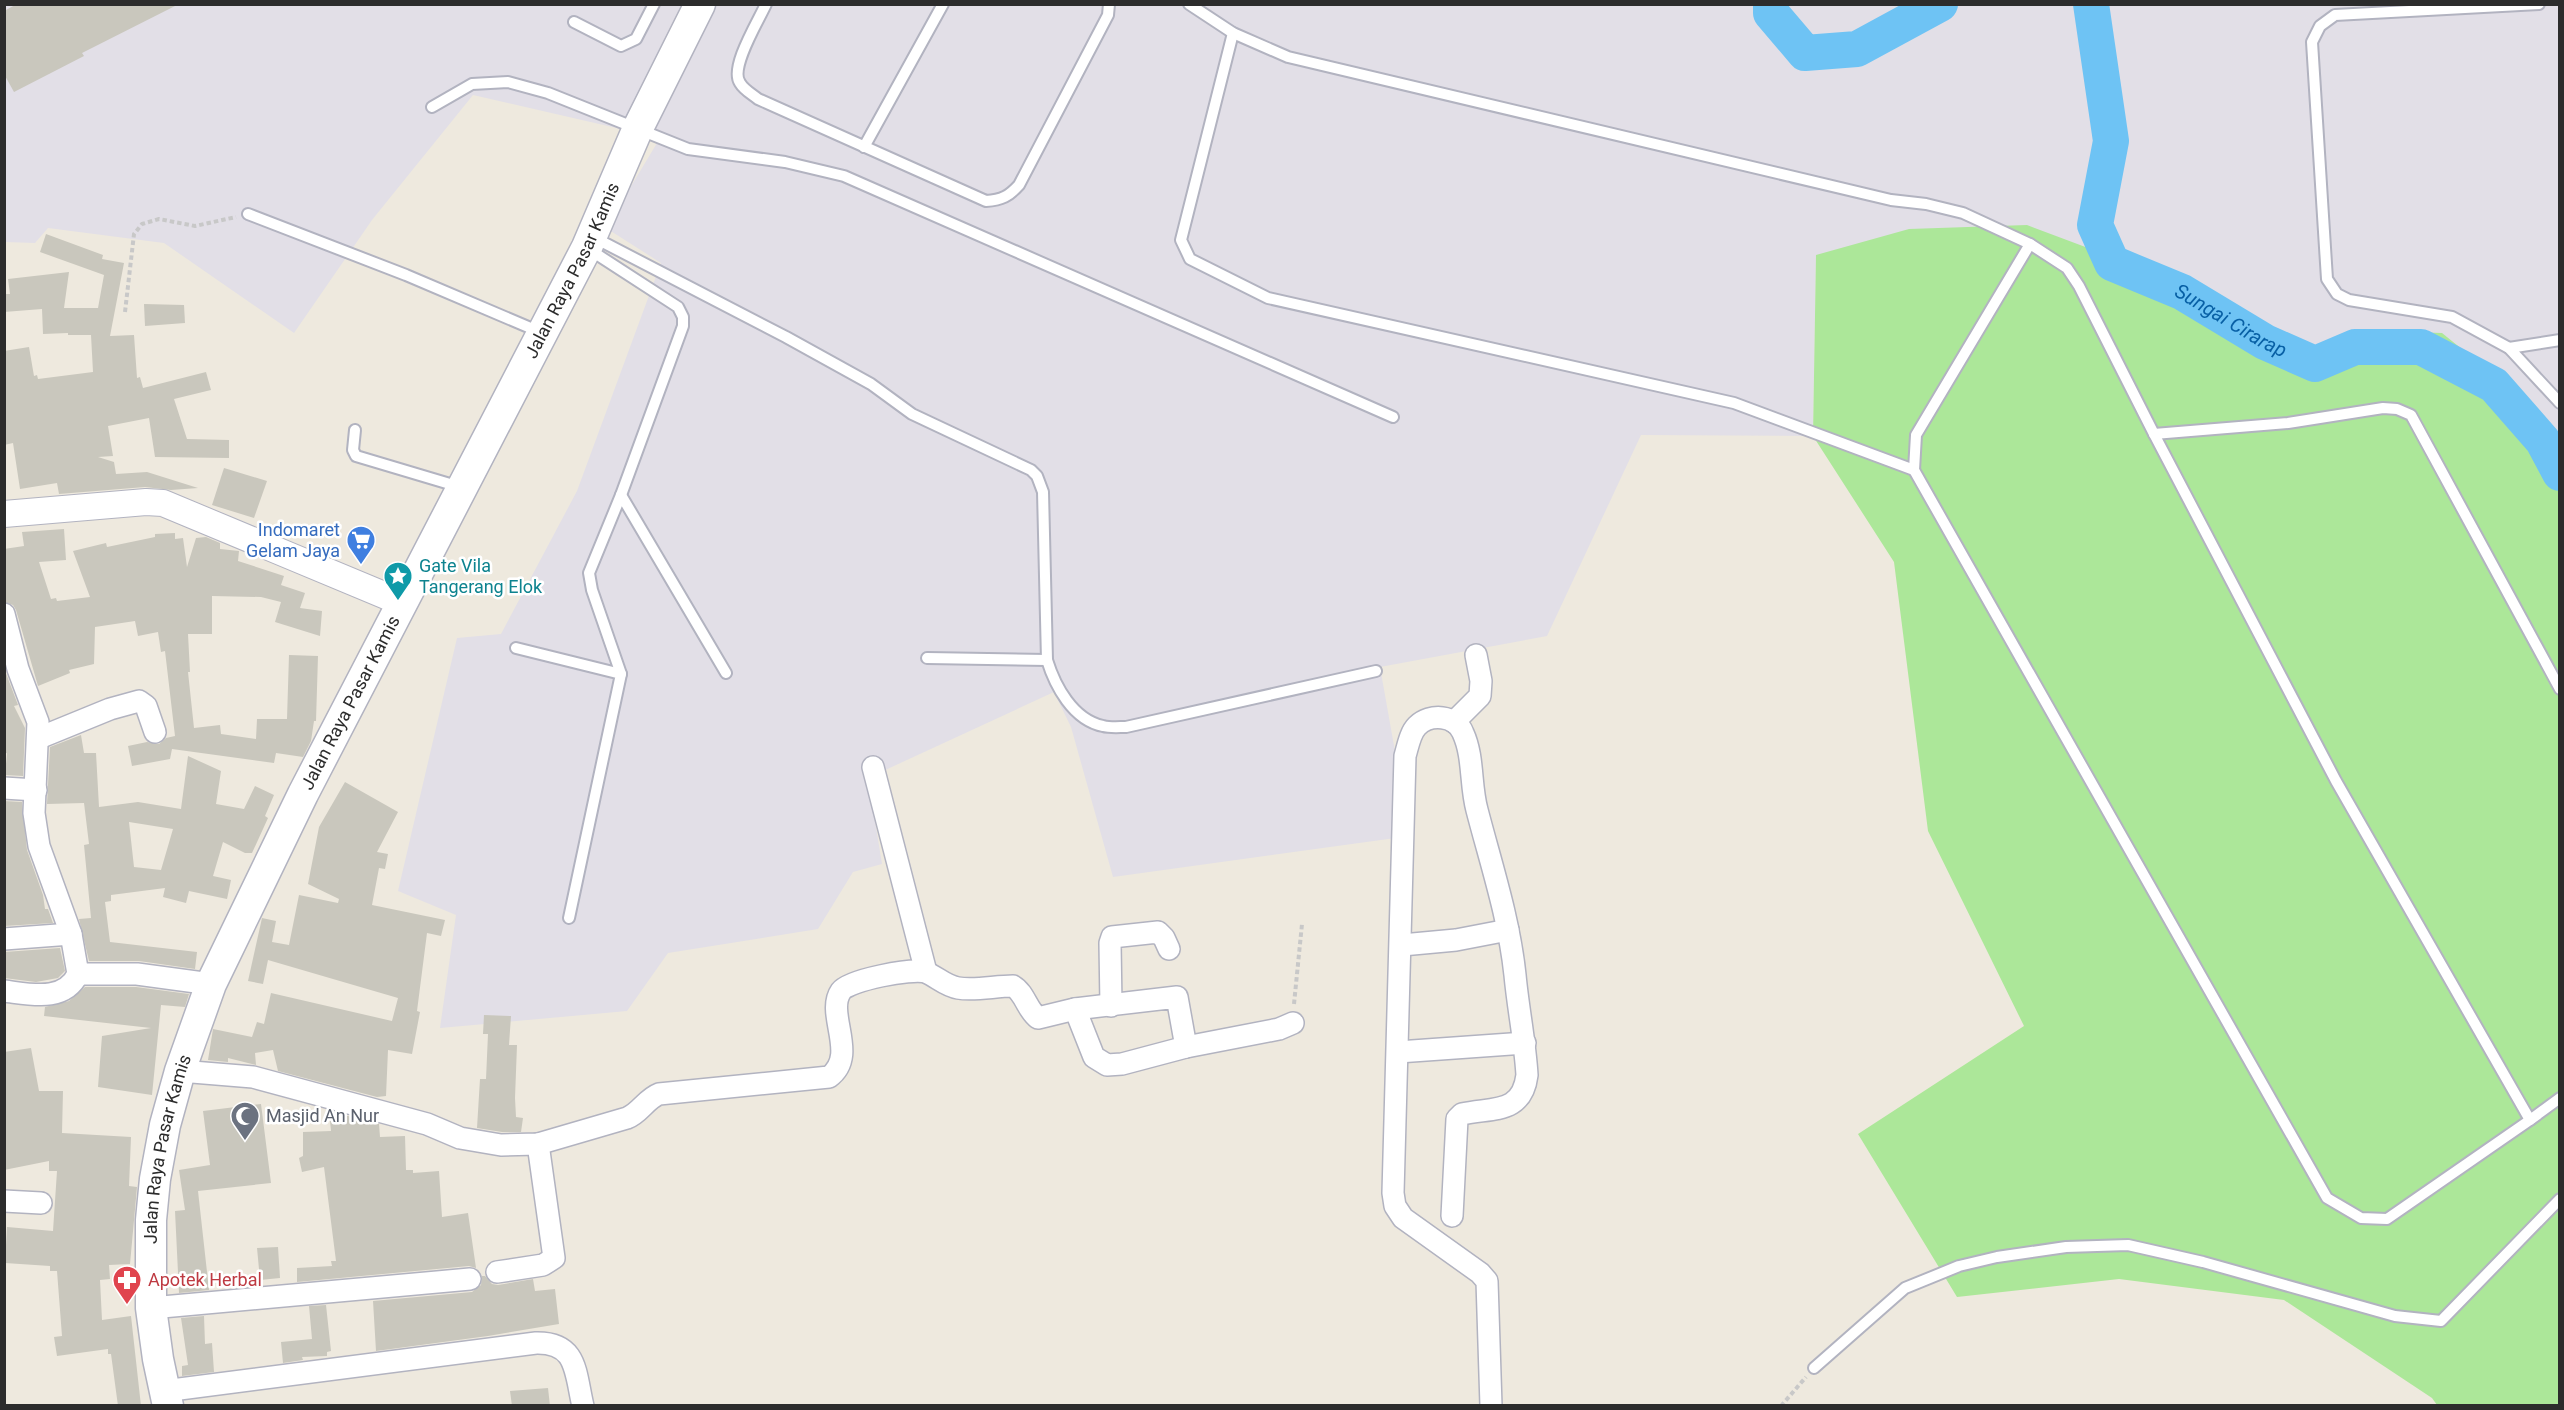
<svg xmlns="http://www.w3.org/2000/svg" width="2564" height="1410" font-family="Roboto,sans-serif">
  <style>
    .industrial { fill: #e2dfe7 }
    .green { fill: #ace799 }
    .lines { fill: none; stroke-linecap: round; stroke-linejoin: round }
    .river { stroke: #6ec3f4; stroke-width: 36 }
    .building { fill: #c9c7bd; fill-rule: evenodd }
    .service-casing { stroke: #b2b3c0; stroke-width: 14 }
    .minor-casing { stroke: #b2b3c0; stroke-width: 24 }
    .tertiary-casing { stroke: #b2b3c0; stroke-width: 28 }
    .secondary-casing { stroke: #b2b3c0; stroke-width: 33 }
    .path { stroke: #c8c8c8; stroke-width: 4; stroke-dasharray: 4.5 3; stroke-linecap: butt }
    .service { stroke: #fff; stroke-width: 10 }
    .minor { stroke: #fff; stroke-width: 21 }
    .tertiary { stroke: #fff; stroke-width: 26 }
    .secondary { stroke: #fff; stroke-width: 30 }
    .labels { text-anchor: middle; stroke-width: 5; stroke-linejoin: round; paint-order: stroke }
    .street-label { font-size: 18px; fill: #2c2c2c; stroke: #fff }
    .shop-label { font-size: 18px; fill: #366cbe; stroke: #fff; text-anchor: end }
    .culture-label { font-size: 18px; fill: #0d838f; stroke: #fff; text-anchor: start }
    .worship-label { font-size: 18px; fill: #5b616d; stroke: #fff; text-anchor: start }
    .health-label { font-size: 18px; fill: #be3a42; stroke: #fff; text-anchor: start }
    .water-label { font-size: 20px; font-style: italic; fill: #0860a5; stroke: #fff }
  </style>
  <rect width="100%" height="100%" fill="#eee9de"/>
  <path class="industrial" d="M5,5H2559V451L2535,408L2382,331L2322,352L2168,278L1816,255L1813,436L1641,435L1547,636L1380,667L1410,836L1113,877L1071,727L1054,692L868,778L882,864L853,872L818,929L668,953L627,1011L440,1028L456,915L398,891L457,638L501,634L577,491L661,263L606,228L660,138L473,95L372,220L294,333L164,243L48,228L35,243L5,242Z"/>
  <path class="green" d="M2027,225L2168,278L2322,352L2382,331L2442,333L2535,408L2560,451L2559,1405H2437L2432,1398L2284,1300L2119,1279L1957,1297L1858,1134L2024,1026L1928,831L1894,562L1813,436L1816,255L1909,229Z"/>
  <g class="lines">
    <g class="river">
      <path d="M1771,4V13L1805,53L1857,49L1940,4"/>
      <path id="s1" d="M2091,4L2111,141L2095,225L2112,263L2182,292L2265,342L2315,364L2355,347H2421L2494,385L2543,441L2560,473"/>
    </g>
  </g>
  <g class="building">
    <path d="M17,4H179L82,53L84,56L14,92L4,74V11Z"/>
    <path d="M46,234L103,255L102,259L124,263L110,336L134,335L137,378L140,377L143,388L206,372L211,390L174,399L187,439L229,440V458L155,457L149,418L108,426L113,456L98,457L114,462L116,474L147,472L198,488L171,490L145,487L59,494L57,483L20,489L13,443L4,445V351L29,347L34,376L37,375L38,379L93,372L91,335H68V333L43,334L42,309L4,312V294H10L8,279L69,272L64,308H98L104,275L40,252Z"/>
    <path d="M144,304L184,305L185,323L145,326Z"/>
    <path d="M224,468L267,481L254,518L212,505Z"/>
    <path d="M64,529L66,560L39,562L51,599L56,598L57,601L90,597L73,551L106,543L107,547L155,537V534L175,533V539L183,538L187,567L196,538L206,537L220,543V549L239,551L238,561L284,576L281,585L305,593L300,608L322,611L320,636L275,622L281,602L261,597L212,596V634H188L190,672H188L194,728L220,725L221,734L256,739L257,719H287L289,655L318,656L316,721H314L311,741L303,757L276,753L274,763L172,749L170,759L132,766L128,746L147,742L159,744L166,738L175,736L165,651L161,652L158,632L138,636L135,621L95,627L94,664L69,670L70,673L38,686L16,610L13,605L4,602V549L24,546L22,532Z"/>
    <path d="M4,668L18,705L14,706L25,728L23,776L5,775L7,753L4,754Z"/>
    <path d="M81,735L84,753H96L99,807L138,802L181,809L188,756L221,771L216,804L244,809L255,786L274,795L265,816L268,818L252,853H245L223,842L213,876L231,880L227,899L189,891L186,903L163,897L165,888L111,895V901L105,902L110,942L197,952L195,969L139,961H89L79,919L91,918L84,845L89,844L84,803L47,804L50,747ZM129,822L173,829L161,870L134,867Z"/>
    <path d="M345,782L398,812L377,852L388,854L385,869L379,868L372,905L445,920L441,936L427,933L417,1011L420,1012L412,1054L388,1050L386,1096L377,1097L278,1071L273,1050L255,1053L256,1065L228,1058V1062L208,1060L213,1029L252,1037L257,1022L264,1024L271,993L392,1021L398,998L268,960L263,984L248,981L262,918L276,921L272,942L289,945L299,895L338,903L339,899L308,884L319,827Z"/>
    <path d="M4,801L22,802L27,850L43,895L45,909H48L53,923L4,926Z"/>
    <path d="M60,948L65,971L58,978L36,982L4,978V952Z"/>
    <path d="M85,987H136L189,994L185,1007L161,1005L152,1095L98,1087L102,1036L151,1028L44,1016L45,1007L69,1001Z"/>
    <path d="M484,1015L511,1016L509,1045H517L515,1098L516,1117L523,1118L521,1132H502L477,1128L480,1079H486L488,1034H483Z"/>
    <path d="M31,1048L39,1091H63L62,1133L131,1137L129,1186L137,1187L130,1264L109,1265L110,1279L100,1280L102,1320L131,1316L141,1406H118L111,1354H108V1349L57,1356L54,1337L62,1336L57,1271H50V1266L5,1263L7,1227L53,1231L57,1171H49V1161L4,1170V1052Z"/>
    <path d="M261,1104L271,1183L198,1191L209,1290L179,1293L175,1211L185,1210L179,1170L210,1165L203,1111Z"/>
    <path d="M329,1111L379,1124L380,1137L405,1136L406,1170H413V1173L439,1171L442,1217L468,1213L476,1268L469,1266L297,1282V1268L332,1266L331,1261H336L324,1167L302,1172L299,1158L303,1156V1132L331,1131Z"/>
    <path d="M278,1247L280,1278L260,1280L257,1248Z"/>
    <path d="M482,1276H485L492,1284L498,1285L533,1279L535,1291L555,1289L559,1324L488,1336L376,1351L373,1301L472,1292L481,1285Z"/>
    <path d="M326,1305L331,1351L327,1352V1356L302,1357L303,1360L283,1363L281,1342L312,1339L309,1306Z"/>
    <path d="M204,1316L205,1344L212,1343L214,1372L182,1376V1366L188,1365L181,1318Z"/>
    <path d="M548,1388L550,1406H512L510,1391Z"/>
  </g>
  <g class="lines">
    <g class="service-casing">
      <g id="service">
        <path d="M766,4C759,20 729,68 740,83C744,90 752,94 758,99L986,201C1002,200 1009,196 1019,185L1108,15L1109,4"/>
        <path d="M1189,4L1233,33L1288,57L1891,200L1926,204L1963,213L2030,244L2067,268L2079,286L2154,434L2336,781L2530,1120L2560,1098"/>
        <path d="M2539,4L2335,15L2320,26L2312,42L2327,279L2337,294L2349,300L2452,317L2509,348L2560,403"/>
        <path d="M574,22L621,46L636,39L654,4"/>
        <path d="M1233,33L1181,240L1190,259L1268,298L1734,403L1914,470"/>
        <path d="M432,107L472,84L508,82L548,93L688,149L785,162L844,176L1393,417"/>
        <path d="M864,147L943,4"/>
        <path d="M248,214L406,275L540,332"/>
        <path d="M593,237L786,337L871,384L912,414L1031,470L1037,476L1043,492L1047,660C1055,686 1073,720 1103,726C1110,728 1119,727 1126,727L1376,671"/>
        <path d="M2030,244L1916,435L1914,470L2327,1198L2361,1218L2387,1219L2530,1120"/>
        <path d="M587,248L678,307L683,317V326L621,495"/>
        <path d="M2509,348L2560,340"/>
        <path d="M355,430L353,450L356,456L460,487"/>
        <path d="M2154,434L2288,423L2383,408L2397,409L2411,415L2560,689"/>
        <path d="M516,648L621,674L569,918"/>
        <path d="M927,658L1047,660"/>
        <path d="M621,674L592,590L589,573L621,495L726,673"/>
        <path d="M1814,1368L1905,1288L1959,1266L1997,1257L2066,1247L2128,1245L2203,1262L2395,1316L2441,1321L2560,1199"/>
      </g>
    </g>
    <g class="minor-casing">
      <g id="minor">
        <path d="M4,614L18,669L38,722L34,813L39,846L71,934L78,974C64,1003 30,994 4,991"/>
        <path d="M1454,722L1480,696L1481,681L1476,655"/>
        <path d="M39,738L110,709L139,701L146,706L155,732"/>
        <path d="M873,767L926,972"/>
        <path d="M4,788L36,790"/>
        <path d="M4,939L71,934"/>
        <path d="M1402,945L1456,940L1508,930"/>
        <path d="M78,974H137L211,984"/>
        <path d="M1111,1006L1110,943L1112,937L1158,932L1164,938L1169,949"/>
        <path d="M1075,1009L1094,1057L1107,1065L1122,1064L1186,1047L1279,1029L1293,1023"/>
        <path d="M1398,1052L1525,1043"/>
        <path d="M180,1071L253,1077L427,1124L460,1138L501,1145L538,1144L627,1118C640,1113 646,1099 659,1094L829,1077C859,1055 825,1014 841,991C849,980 912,968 925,972C936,976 945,986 958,988C975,991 995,986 1013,986C1025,993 1027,1010 1038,1018L1075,1009L1177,997L1186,1047"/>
        <path d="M4,1201L41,1203"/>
        <path d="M1452,1216L1457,1119L1462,1114C1492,1107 1522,1115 1527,1075C1525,1041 1518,1008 1515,975C1509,918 1491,864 1477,810C1470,785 1474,757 1463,733C1456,715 1430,713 1417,726C1410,733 1408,746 1405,756L1393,1193L1395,1206L1403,1218L1480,1273L1487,1281L1491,1406"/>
        <path d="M497,1272L543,1265L554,1258L538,1144"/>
        <path d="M151,1308L470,1279"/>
        <path d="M164,1391L536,1343C578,1342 575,1373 583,1406"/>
      </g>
    </g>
    <g class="tertiary-casing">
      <path id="tertiary" d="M4,514L146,502L163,503L403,603"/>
    </g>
    <g class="secondary-casing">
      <g id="secondary">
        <path id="s2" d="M168,1406L158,1359L151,1308V1220L155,1179L165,1125L180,1071L211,984L303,794L587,247L638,128L700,4"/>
      </g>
    </g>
    <g class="path">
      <path d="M125,312L134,234L142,224L159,219L195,226L236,217"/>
      <path d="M1294,1004L1302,924"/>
      <path d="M1781,1406L1806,1377"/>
    </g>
    <use href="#service" class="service"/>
    <use href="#minor" class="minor"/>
    <use href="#tertiary" class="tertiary"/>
    <use href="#secondary" class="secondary"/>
  </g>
  <defs>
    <g id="supermarket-pin" transform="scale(1.5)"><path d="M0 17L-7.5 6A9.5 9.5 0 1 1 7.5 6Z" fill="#3f7fe0" stroke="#fff"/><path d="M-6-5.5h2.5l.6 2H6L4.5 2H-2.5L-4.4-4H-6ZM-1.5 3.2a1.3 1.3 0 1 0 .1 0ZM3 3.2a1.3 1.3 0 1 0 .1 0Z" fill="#fff"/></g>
    <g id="sight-pin" transform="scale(1.5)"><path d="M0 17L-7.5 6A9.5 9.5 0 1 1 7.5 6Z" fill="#0f9aa8" stroke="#fff"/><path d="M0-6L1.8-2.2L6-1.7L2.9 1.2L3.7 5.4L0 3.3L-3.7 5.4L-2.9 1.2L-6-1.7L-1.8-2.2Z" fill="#fff"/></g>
    <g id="mosque-pin" transform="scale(1.5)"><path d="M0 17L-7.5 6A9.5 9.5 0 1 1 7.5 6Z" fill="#6b7280" stroke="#fff"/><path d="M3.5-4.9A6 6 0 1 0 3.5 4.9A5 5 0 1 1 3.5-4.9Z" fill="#fff"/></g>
    <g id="pharmacy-pin" transform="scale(1.5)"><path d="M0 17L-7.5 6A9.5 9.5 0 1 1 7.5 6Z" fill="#e0444e" stroke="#fff"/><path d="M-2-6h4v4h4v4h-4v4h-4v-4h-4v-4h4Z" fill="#fff"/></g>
  </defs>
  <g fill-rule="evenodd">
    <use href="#supermarket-pin" x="361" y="540"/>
    <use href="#sight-pin" x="398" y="576"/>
    <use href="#mosque-pin" x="245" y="1116"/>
    <use href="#pharmacy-pin" x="127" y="1280"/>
  </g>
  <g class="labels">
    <g class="street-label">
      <text dy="6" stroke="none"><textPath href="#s2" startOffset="1232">Jalan Raya Pasar Kamis</textPath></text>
      <text dy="6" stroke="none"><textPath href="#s2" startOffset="746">Jalan Raya Pasar Kamis</textPath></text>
      <text dy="6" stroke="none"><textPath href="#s2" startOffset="260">Jalan Raya Pasar Kamis</textPath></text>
    </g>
    <g class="shop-label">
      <text x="340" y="536">Indomaret<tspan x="340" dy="21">Gelam Jaya</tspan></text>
    </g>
    <g class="culture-label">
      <text x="419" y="572">Gate Vila<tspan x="419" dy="21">Tangerang Elok</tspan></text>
    </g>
    <g class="worship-label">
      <text x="266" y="1122">Masjid An Nur</text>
    </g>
    <g class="health-label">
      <text x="148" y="1286">Apotek Herbal</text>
    </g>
    <g class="water-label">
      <text dy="7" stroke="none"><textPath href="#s1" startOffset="398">Sungai Cirarap</textPath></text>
    </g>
  </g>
  <rect width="2564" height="1410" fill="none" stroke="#2c2c2c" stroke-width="12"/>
</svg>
